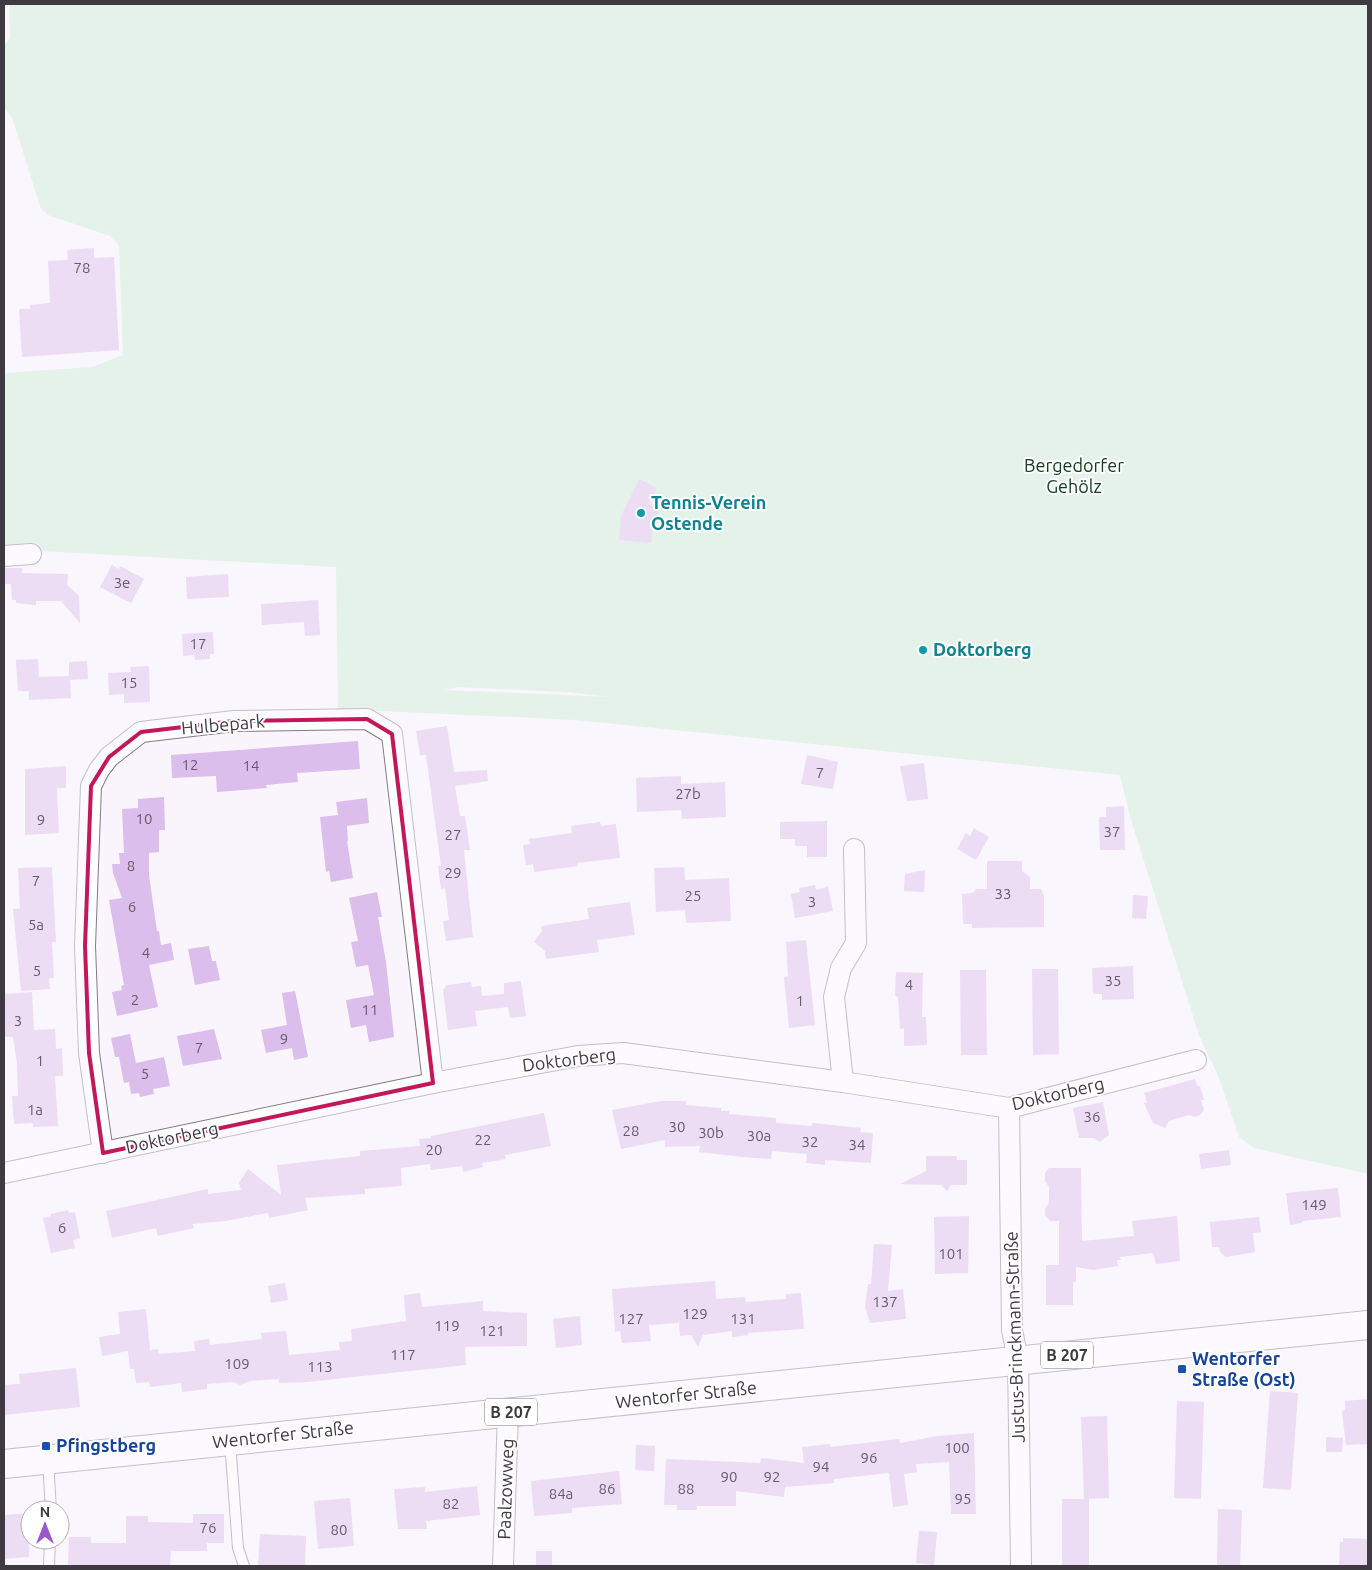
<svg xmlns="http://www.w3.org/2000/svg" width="1372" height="1570" font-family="Ubuntu,sans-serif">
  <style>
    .green { fill: #ccedd0; fill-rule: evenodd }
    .building { fill: #dbbeec }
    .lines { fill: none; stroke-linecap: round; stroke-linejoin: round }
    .service-casing { stroke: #847a8a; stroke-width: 12 }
    .minor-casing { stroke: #847a8a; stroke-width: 22 }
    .primary-casing { stroke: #847a8a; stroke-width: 30 }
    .service { stroke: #fff; stroke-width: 10 }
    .minor { stroke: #fff; stroke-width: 20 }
    .primary { stroke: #fff; stroke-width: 28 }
    .marked { fill: none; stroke: #c2185b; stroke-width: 4; stroke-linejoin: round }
    .culture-dot { fill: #0f9aa8; stroke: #fff; stroke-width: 2 }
    .transit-dot { fill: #1a4fb4; stroke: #fff; stroke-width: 2 }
    .labels { text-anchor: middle; stroke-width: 4; stroke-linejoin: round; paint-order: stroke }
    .number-label { font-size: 15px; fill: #665b6c }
    .shield { fill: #fff; stroke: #79757b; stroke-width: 1 }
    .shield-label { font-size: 16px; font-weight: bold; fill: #3f3a42 }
    .park-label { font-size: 18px; fill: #10401c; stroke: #fff }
    .culture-label { font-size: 18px; font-weight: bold; fill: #0d838f; stroke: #fff; text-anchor: start }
    .street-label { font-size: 18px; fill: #3f3a42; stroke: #fff }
    .transit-label { font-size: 18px; font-weight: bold; fill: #164399; stroke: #fff; text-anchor: start }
  </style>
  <rect width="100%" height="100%" fill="#faf5fd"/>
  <path class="green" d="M9,4H1368V1174L1254,1148L1239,1137L1219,1078L1199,1035L1131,820L1120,775L576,720L338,709L336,567L42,551L31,554L4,556V373L92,367L123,355L119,246L110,236L48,215L41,209L12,117L4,108V46L10,38ZM458,687L566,692L610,697L444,690Z"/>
  <g class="building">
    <path d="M94,248V258L114,257L119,350L22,357L19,309H30V305L50,303L48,261L68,260L67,250Z"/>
    <path d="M639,479L657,488L649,504L660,510L653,525L651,543L619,540L621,516Z"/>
    <path d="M112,565L119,569L120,566L144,579L131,603L100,587Z"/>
    <path d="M4,568H22V573L68,574L67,585L79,596L80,623L61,601H36V605L16,603V600H12L11,584H4Z"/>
    <path d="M228,574L229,597L187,599L186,577Z"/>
    <path d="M318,600L320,635L305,636L304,622L262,625L261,604Z"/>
    <path d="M213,632L214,654H210V659L195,660L194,655L183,656L182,634Z"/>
    <path d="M38,659L39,677L69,676V662L87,661L88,679L70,680L71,698L29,700V691H18L16,660Z"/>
    <path d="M149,666L150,702L124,703V694L109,695L108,673L131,672L130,667Z"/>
    <path d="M447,726L454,772L487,770L488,781L455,786L460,816H465L470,850H464L473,937L446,941L443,921L449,920L445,888L441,889L438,866H441L426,755H420L416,731Z"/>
    <path d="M358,741L360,769L297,773L298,782L266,785L267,788L217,792L216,776L172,778L171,755Z"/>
    <path d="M807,755L838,762L833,789L801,784Z"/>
    <path d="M924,763L928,799L907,801L900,766Z"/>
    <path d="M66,766V788H57L59,833L25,835V769Z"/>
    <path d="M681,776V784L725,782L726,817L682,819L681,810L637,812L636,778Z"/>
    <path d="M164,797L165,830H159V852L149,853V875L157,931H159L161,945L171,943L174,960L149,965L158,1007L117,1016L112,992L122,990L121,986L124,985L109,900L122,898L113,873L112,864H120L119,853H124L122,809L138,808V799Z"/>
    <path d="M367,798L369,823L347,826L348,841H347L353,878L331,882L329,871L326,872L320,817L338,815L336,802Z"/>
    <path d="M1124,806L1125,850H1100L1099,817H1106V807Z"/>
    <path d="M827,821V857H807V846H795V839H780V822Z"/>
    <path d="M600,822L601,826L616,824L620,858L577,863L578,866L534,872L533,864L526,865L523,845L530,844L529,839L572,833L571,826Z"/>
    <path d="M974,828L989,837L976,860L957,849L966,833L970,836Z"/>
    <path d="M987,861H1022V871L1030,877V889H1041L1044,895V927L972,928V924H963L962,894L973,893L976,889H987Z"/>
    <path d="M52,867L56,942H52L54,978H49L50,989L21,991L13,909H20L18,868Z"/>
    <path d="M684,867L685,880L729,878L731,921L686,923L685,910L656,912L654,868Z"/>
    <path d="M925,870L924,892L904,891L905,874Z"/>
    <path d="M815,885L816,890L828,887L833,911L795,918L791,894L800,892L799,888Z"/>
    <path d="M377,892L382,917H378L386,962L394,1037L369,1042L366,1025L351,1028L346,1000L374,995L368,965L356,967L351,942L358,941L349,898Z"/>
    <path d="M1133,895L1148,896L1146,919L1132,918Z"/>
    <path d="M630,902L635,935L597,940L599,952L546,959L545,951L534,942L542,931L541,926L589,919L587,908Z"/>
    <path d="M806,940L815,1025L789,1028L784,977L788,976L786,942Z"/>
    <path d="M209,946L212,961H216L220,980L195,985L188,949Z"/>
    <path d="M1133,966L1134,999L1102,1000V994H1093L1092,968Z"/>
    <path d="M1032,969H1058L1059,1054L1033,1055Z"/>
    <path d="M960,970H986L987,1055H961Z"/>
    <path d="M896,972L923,973L922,1017H926L927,1045L904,1046V1028L900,1029L898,997L895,996Z"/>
    <path d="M521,981L526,1016L510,1018L508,1007L475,1011L477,1026L448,1030L443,990L447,985L471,982L472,987L481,986L482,996L504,994V983Z"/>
    <path d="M295,991L308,1057L294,1060L292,1048L266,1053L261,1030L287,1025L282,993Z"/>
    <path d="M32,992L34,1030L55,1029L56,1049L62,1048L63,1076H55L58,1126L33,1127V1123L14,1124L12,1096H18L17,1063L13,1037H4V994Z"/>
    <path d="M214,1029L222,1059L183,1066L177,1036Z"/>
    <path d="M130,1034L136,1063L164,1057L170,1086L153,1089L154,1094L140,1097L139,1093L131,1094L129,1082L124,1083L119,1057H115L111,1038Z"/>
    <path d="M1195,1079L1197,1086H1200L1204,1100H1201L1204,1110L1200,1115L1194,1117L1189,1115L1169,1121L1165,1128L1153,1123L1144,1103L1147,1102L1144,1093Z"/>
    <path d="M661,1101H686V1105L721,1108V1111H729V1114L776,1118V1123L812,1126V1123L861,1128L860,1132L873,1133L871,1163L825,1160V1165L806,1163L807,1154L772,1151L771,1159L743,1157L699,1152L700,1146L665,1147V1140L621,1149L612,1110Z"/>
    <path d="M1103,1102L1109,1135L1100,1142L1094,1138H1079L1073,1108Z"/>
    <path d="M544,1113L551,1146L505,1155L506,1159L482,1163L483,1167L463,1172L462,1166L431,1170L430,1164L401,1168L402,1186L365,1189V1194L305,1198L308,1210L269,1218L268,1213L225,1221L193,1224L194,1228L158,1236L156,1228L112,1238L106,1211L208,1189V1194L241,1190L239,1183L248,1169L281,1195L277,1165L360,1156V1151L420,1146L419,1139L431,1138V1136Z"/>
    <path d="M1229,1150L1231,1165L1201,1169L1199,1154Z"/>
    <path d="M926,1156H957V1160H967V1185H951L947,1191L941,1185L900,1184L926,1171Z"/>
    <path d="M1049,1168H1081L1082,1241L1134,1236L1132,1221L1177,1216L1180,1261L1156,1264L1153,1253L1120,1257L1121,1260H1117L1118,1266L1093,1270L1076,1267V1282H1073V1305H1046V1265H1059V1221H1050L1045,1215V1209L1049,1203V1187L1045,1181V1173Z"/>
    <path d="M1338,1188L1341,1217L1303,1221L1301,1223L1290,1225L1286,1193Z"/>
    <path d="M68,1210L69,1213L75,1212L80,1238L73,1240L75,1248L51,1253L43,1218L51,1216V1214Z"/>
    <path d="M969,1216L968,1273L935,1274L934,1217Z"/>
    <path d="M1259,1217L1261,1232L1253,1233L1255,1252L1226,1257L1220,1252L1219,1247H1212L1210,1222Z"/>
    <path d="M874,1244L892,1245L888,1291L903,1289L906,1319L870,1323L865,1307L868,1284H871Z"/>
    <path d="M715,1281L716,1299L745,1297L746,1302L786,1299V1294L801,1293L804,1329L748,1333V1335L732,1337V1331L703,1335L698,1347L691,1335L680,1336L679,1323L649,1325L651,1341L622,1343L620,1331L615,1332L612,1289Z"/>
    <path d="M285,1283L288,1300L271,1303L268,1286Z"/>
    <path d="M420,1293L422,1307L483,1301V1311L527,1313V1346L465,1347L466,1365L307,1382L279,1383V1379L250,1381L240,1385L234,1382L207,1384V1389L182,1392L181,1383L150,1387L149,1382L136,1383L134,1369H130L128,1351L102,1356L99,1337L120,1334L118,1312L146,1309L150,1350L158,1349V1354L195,1351L194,1341L209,1339L210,1345L262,1339L261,1333L286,1331L289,1355L340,1350L339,1342L352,1341L351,1329L406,1321L404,1295Z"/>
    <path d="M580,1316L582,1345L556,1348L553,1319Z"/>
    <path d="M76,1368L80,1407L4,1415V1385L20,1384L19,1374Z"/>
    <path d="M1270,1391L1298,1393L1291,1490L1263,1488Z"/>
    <path d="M1368,1399V1444L1346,1445L1342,1412L1345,1409V1401Z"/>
    <path d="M1177,1401L1204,1402L1201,1499L1174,1498Z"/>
    <path d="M1107,1416L1109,1498L1084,1499L1081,1417Z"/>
    <path d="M974,1433L976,1514H951L949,1462L916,1464L917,1472L904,1474L908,1505L893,1507L889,1473L834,1479V1483L785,1487L784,1497L736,1491V1506H697V1510H677V1505H664L666,1459L760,1463L761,1458L804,1463L802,1447L830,1444V1447L899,1439L900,1443L938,1436Z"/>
    <path d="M1326,1437L1343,1438L1342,1452H1326Z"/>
    <path d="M636,1445L655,1446L654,1471L635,1470Z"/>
    <path d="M619,1471L622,1504L572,1508V1513L534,1516L531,1481Z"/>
    <path d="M477,1486L480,1515L426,1521L427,1529H398L394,1489L425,1487V1492Z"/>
    <path d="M350,1498L354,1546L318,1549L314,1501Z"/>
    <rect x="1062" y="1499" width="27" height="67"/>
    <path d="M1218,1509L1242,1510L1240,1566H1217Z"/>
    <path d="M30,1513L29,1557L4,1559V1515Z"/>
    <path d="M193,1514H224V1543H207V1551H171L170,1566H68L69,1537H91V1543H126V1516H148V1522L193,1523Z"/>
    <path d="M919,1531L937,1532L934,1565L916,1563Z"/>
    <path d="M260,1534L306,1536L305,1565L258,1566Z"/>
    <path d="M1343,1538L1368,1539V1566L1339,1565L1340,1542H1343Z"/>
    <rect x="536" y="1551" width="16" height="15"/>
  </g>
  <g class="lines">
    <g class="service-casing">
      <g id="service">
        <path d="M230,1442L238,1548L244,1566"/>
        <path d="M48,1460L51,1510"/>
        <path d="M49,1566L50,1540"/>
      </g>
    </g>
    <g class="minor-casing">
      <g id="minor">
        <path d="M4,556L31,554"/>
        <path d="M843,1082L834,997L841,968L856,943L854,849"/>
        <path d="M1009,1108L1012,1330L1018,1360L1021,1566"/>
        <path d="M103,1153L89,1053L85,946L91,786L99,770L109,757L141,732L234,721L367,719L392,734L433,1083"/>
        <path d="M4,1173L433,1083L578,1056L623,1053L843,1082L1009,1108L1196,1060"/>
        <path d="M503,1566L508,1412"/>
      </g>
    </g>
    <g class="primary-casing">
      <path id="primary" d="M4,1464L1368,1325"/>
    </g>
    <use href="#service" class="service"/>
    <use href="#minor" class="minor"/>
    <use href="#primary" class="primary"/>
  </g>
  <path d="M0 0H1372V1570H0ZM367,719L392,734L433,1083L103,1153L89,1053L85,946L91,786L109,757L141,732L234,721Z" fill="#faf5fd" fill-opacity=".55" fill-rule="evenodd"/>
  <path class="marked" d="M367,719L392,734L433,1083L103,1153L89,1053L85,946L91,786L109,757L141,732L234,721Z"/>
  <g class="culture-dot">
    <circle cx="641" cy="513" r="5"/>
    <circle cx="923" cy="650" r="5"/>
  </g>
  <g class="transit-dot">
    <rect x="1177" y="1364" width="10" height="10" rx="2.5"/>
    <rect x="41" y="1441" width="10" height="10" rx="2.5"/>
  </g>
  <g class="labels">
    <g class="number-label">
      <text x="82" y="273">78</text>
      <text x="122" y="588">3e</text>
      <text x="198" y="649">17</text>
      <text x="129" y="688">15</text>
      <text x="190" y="770">12</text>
      <text x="251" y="771">14</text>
      <text x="820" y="778">7</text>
      <text x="688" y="799">27b</text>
      <text x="144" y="824">10</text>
      <text x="41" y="825">9</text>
      <text x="1112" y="837">37</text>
      <text x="453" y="840">27</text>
      <text x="131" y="871">8</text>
      <text x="453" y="878">29</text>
      <text x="36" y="886">7</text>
      <text x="1003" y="899">33</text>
      <text x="693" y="901">25</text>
      <text x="812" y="907">3</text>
      <text x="132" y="912">6</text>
      <text x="36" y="930">5a</text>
      <text x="146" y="958">4</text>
      <text x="37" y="976">5</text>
      <text x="1113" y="986">35</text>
      <text x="909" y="990">4</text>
      <text x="135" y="1005">2</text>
      <text x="800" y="1006">1</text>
      <text x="370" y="1015">11</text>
      <text x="18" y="1026">3</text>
      <text x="284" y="1044">9</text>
      <text x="199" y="1053">7</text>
      <text x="40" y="1066">1</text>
      <text x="145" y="1079">5</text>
      <text x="35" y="1115">1a</text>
      <text x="1092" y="1122">36</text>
      <text x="677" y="1132">30</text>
      <text x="631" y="1136">28</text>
      <text x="711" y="1138">30b</text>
      <text x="759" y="1141">30a</text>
      <text x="483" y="1145">22</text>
      <text x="810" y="1147">32</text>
      <text x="857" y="1150">34</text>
      <text x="434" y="1155">20</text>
      <text x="1314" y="1210">149</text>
      <text x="62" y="1233">6</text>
      <text x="951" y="1259">101</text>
      <text x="885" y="1307">137</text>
      <text x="695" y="1319">129</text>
      <text x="631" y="1324">127</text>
      <text x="743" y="1324">131</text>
      <text x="447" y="1331">119</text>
      <text x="492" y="1336">121</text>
      <text x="403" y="1360">117</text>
      <text x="237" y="1369">109</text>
      <text x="320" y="1372">113</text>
      <text x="957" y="1453">100</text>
      <text x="869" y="1463">96</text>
      <text x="821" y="1472">94</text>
      <text x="729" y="1482">90</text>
      <text x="772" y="1482">92</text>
      <text x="607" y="1494">86</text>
      <text x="686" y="1494">88</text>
      <text x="561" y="1499">84a</text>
      <text x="963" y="1504">95</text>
      <text x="451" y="1509">82</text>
      <text x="208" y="1533">76</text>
      <text x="339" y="1535">80</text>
    </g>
    <g class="shield">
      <rect x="1041" y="1341.5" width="52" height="27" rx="4"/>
      <rect x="485" y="1398.5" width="52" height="27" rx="4"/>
    </g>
    <g class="shield-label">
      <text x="1067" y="1361">B 207</text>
      <text x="511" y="1418">B 207</text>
    </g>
    <g class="park-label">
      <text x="1074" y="472">Bergedorfer<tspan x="1074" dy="21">Gehölz</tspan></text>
    </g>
    <g class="culture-label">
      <text x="651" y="509">Tennis-Verein<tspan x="651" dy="21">Ostende</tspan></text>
      <text x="933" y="656">Doktorberg</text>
    </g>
    <g class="street-label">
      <text transform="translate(223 725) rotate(-5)" y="6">Hulbepark</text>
      <text transform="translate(569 1060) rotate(-7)" y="6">Doktorberg</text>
      <text transform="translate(1058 1094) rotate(-13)" y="6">Doktorberg</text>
      <text transform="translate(172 1138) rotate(-12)" y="6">Doktorberg</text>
      <text transform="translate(1015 1337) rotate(-92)" y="6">Justus-Brinckmann-Straße</text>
      <text transform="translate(686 1395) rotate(-6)" y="6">Wentorfer Straße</text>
      <text transform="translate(283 1435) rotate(-6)" y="6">Wentorfer Straße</text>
      <text transform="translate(506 1489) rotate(-88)" y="6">Paalzowweg</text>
    </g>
    <g class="transit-label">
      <text x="1192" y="1365">Wentorfer<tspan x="1192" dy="21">Straße (Ost)</tspan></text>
      <text x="56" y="1452">Pfingstberg</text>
    </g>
  </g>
  <rect width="1372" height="1570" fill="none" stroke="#3f3a42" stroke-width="10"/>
  <g transform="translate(45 1525)"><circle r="24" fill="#ffffff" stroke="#b2b0b3"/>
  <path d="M0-4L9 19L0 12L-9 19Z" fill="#9a57cc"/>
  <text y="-8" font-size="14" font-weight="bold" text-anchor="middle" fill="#3f3a42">N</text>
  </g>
</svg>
